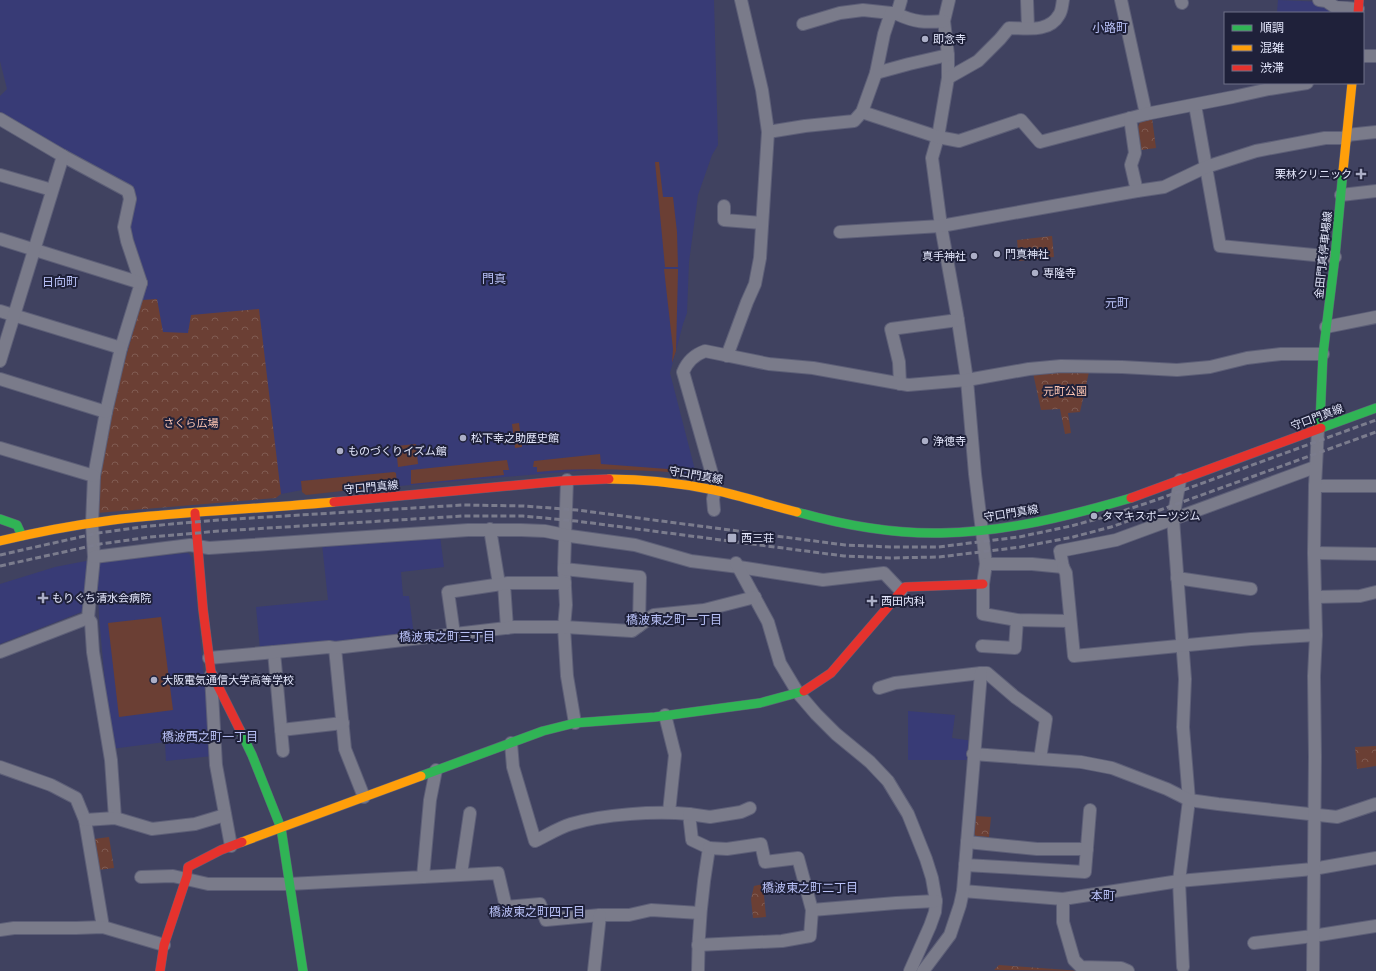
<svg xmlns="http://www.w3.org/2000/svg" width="1376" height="971" font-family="'DM Sans','Noto Sans JP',sans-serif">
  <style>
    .built { fill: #383b76 }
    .grass { fill: #6b3f34 }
    .park { fill: url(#park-crowns) }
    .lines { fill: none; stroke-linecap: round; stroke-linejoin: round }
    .street-casing { stroke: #5d5f77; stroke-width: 14 }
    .fast-casing { stroke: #5d5f77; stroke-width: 10 }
    .slow-casing { stroke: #5d5f77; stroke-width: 10 }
    .jam-casing { stroke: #5d5f77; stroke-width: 10 }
    .street { stroke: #7a7b8a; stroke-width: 12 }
    .fast { stroke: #30b455; stroke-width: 9 }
    .slow { stroke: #ff9f0a; stroke-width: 9 }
    .jam { stroke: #e5322d; stroke-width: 9 }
    .rail { stroke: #7b7c8d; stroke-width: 3; stroke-dasharray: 6 3; stroke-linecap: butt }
    .poi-dot { fill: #acafc7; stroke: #1f213a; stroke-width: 1.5 }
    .labels { text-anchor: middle; stroke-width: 4; stroke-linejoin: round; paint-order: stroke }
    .poi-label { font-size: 11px; fill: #e6e9fe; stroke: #1f213a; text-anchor: start }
    .street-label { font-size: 11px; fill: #e6e9fe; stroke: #1f213a }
    .park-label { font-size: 11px; fill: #fec6b3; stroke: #1f213a }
    .neighbourhood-label { font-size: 12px; fill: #b9c1f7; stroke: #1f213a }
  </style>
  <defs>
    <pattern id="park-crowns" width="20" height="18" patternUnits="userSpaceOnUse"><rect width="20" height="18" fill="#6b3f34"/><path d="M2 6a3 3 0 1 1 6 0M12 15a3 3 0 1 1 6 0" fill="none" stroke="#805b52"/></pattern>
  </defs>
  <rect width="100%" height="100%" fill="#404260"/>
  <g class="built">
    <path d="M0,0H714L718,145L712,155L698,195L689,262L687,313L683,324L670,373L696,474L611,468L306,494L302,490L281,494L276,498L118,385L142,300L129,228L135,196L0,112V96L7,89L0,61Z"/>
    <path d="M1278,0L1325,2L1332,8V13H1277Z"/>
    <path d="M440,536L444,567L401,572L403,596H409L414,636L260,649L256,607L328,600L322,544Z"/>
    <path d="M188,553L192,557L212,756L166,761L165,742L111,749L99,617L97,563L133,558Z"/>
    <path d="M91,560L84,611L0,644V584L55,567Z"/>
    <path d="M908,711L955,715L952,738L973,741L970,760H908Z"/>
  </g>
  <g class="grass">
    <path d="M655,162H659L663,197H673L677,232L678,267H665Z"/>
    <path d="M664,269H678V271L676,351L672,363L673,349Z"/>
    <path d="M519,423L522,447L515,448L512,424Z"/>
    <path d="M416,444L418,464L398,467L396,446Z"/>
    <path d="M600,454L601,464L681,470L683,473C634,470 586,467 537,472V467H533L534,461Z"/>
    <path d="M507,460L509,470H503L504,475L411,484V470Z"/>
    <path d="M394,472L396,473L397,485L306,495L302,492L301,481Z"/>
    <path d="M161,617L173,710L119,717L108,623Z"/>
  </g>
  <g class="park">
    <path d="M1152,118L1156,148L1141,150L1138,127L1141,120Z"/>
    <path d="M1052,236L1054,257L1019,261L1017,240Z"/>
    <path d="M157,299L163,332L188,333L191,315L259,309L281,494L276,498L97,513L98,478L118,385L142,300Z"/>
    <path d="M1089,372L1080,412L1068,413L1071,433L1065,434L1060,409L1041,410L1033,373Z"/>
    <path d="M1376,746V766L1357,769L1355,747Z"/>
    <path d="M975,816L991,817L989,837L976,836L973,833Z"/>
    <path d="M109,837L114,868L98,870L94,839Z"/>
    <path d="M763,884L766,917L753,918L751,899L754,886Z"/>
    <path d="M999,965L1081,971L994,970Z"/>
  </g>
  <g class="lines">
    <g class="street-casing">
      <g id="street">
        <path d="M949,0L944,21L948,55V78L938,137L932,158L941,226L957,314L967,380L975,474L986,564L983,584V614L1017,620L1070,621"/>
        <path d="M1027,0L1028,28"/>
        <path d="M1121,0L1146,114"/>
        <path d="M1181,0L1182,3"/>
        <path d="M1319,0L1326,1L1335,7L1358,9"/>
        <path d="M897,14C914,22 925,23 944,21"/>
        <path d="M803,24L840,13L863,10L891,13"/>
        <path d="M1363,56H1376"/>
        <path d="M876,73L909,64L948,55"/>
        <path d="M948,78L978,61L1000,39L1009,28C1026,28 1049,33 1059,15C1062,11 1062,5 1063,0"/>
        <path d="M1195,105L1220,246L1335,257"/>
        <path d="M862,112L938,137L959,141L1021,120L1040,142L1146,114L1233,97L1269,89L1307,83"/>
        <path d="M1130,118L1135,153L1131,165L1137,191"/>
        <path d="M0,119L63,156L128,191L130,199L124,227L127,241L141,283L121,348L106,412L94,476L92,524L94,557L88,618L0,652"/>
        <path d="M768,132L805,126L854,121L862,112L876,73L884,34L891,13L897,14L901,0"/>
        <path d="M1347,135L1376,132"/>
        <path d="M0,175L52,190"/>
        <path d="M1341,195L1376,191"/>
        <path d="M724,206V220L762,223"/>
        <path d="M840,232L941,226L1137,191L1164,187L1206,167L1256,151L1325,138H1346"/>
        <path d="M0,239L141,283"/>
        <path d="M0,311L121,348"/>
        <path d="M1326,327L1376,317"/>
        <path d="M727,356L747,302L755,284L760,258L768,132L762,90L741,0"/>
        <path d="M0,361L63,156"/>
        <path d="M0,379L106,412"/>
        <path d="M900,384L899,362L891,329L958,320"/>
        <path d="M0,448L94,476"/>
        <path d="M567,480L564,569L566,605L564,627L567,676L575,723"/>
        <path d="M1180,480L1173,519L1185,679L1183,727L1189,800L1179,881L1183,967"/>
        <path d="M1315,486H1376"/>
        <path d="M714,510L713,499L715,490L714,481L683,372C687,362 694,355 705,351L769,364L813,368L908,385L967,380L1029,369L1061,366L1122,367L1177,370L1210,367L1247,358L1281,354H1323"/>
        <path d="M490,529L499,584"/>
        <path d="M1314,553L1376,554"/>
        <path d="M94,557L190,545L209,548L468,530H521L545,531L570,536L635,545L691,561L739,567L823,580L884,573L901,591"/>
        <path d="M736,563L768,622L780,663L798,693L816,714L836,734L870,762L888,781L908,814L926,859L932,878L936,901L935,912L930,926L910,971"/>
        <path d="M986,564H1032L1063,567L1060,551L1116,540L1315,467"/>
        <path d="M1063,567L1066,573L1074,656L1251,639L1316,635"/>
        <path d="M564,569L640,577L639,626"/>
        <path d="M1177,578L1251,589"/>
        <path d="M504,584L507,628"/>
        <path d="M1315,597L1360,596L1376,592"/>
        <path d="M88,618L91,622L93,652L111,760L115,818"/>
        <path d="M454,634L448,592L508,583H565"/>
        <path d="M982,646L1015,648L1017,620"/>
        <path d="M335,648L345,749L364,797"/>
        <path d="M274,652L283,751"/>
        <path d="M209,658L329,647L335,648L514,627H564L632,631L654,615L704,610L755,597"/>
        <path d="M211,675L216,765L231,846"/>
        <path d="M879,688L895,683L981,673H987L1015,697L1046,719L1040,759"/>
        <path d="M665,715L675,755L669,812"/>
        <path d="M281,730L343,723"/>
        <path d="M511,743L513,767L535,841C546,836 558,828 571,824C604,814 655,811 689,814L692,840L709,848C702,889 698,929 698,971"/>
        <path d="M973,754L1081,762L1112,768L1167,789L1189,800L1218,804L1337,817L1376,804"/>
        <path d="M0,767L51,785L76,798L85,820L103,927"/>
        <path d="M689,814L710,817L741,812L750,808"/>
        <path d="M85,820L115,818L152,829L195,824L225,815"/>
        <path d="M967,842L1037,849H1087"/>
        <path d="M965,865L1085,872L1090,810"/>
        <path d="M461,874L470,813"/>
        <path d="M141,877L173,876L208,884H289L423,877L430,800L436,770"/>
        <path d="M423,877L498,873L506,907L540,904L546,920L600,915H629L651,910L700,913"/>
        <path d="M963,891L1063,899L1179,881L1313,869L1376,858"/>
        <path d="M1063,899V922L1074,960L1081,967L1121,968L1128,971"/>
        <path d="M812,910L896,903L936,901"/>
        <path d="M0,930L14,928H76L103,927L164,945"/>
        <path d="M1254,943L1313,936L1376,926"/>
        <path d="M698,945L782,941L810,936L812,910L798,858L765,862L761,844L727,849L709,848"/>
        <path d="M594,971L600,915"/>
        <path d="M923,971L950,935L960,905L963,891L981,673"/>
        <path d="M1313,971L1315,757L1314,676L1316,635L1314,553L1315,486L1318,429"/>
      </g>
    </g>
    <g class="fast-casing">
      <g id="fast">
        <path d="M1321,428L1376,408"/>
        <path d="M1318,429L1320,422L1323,354L1335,257L1343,171"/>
        <path d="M797,512C843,525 893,534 941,533C1006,532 1069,516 1131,498"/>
        <path d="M0,519L17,525L22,536"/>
        <path d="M240,730L252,755L281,828L303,971"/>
        <path d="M421,776L543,731L575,723L655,717L760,703L804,691"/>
      </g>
    </g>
    <g class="slow-casing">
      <g id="slow">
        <path d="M1343,171L1352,83"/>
        <path d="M609,479C644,479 679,483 714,490C742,496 769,505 797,512"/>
        <path d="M0,541C37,532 75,525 113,520C187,511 261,509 334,502"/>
        <path d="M242,842L421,776"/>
      </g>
    </g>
    <g class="jam-casing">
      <g id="jam">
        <path d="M1358,13L1359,0"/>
        <path d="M1131,498L1321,428"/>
        <path d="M334,502L562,481L609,479"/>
        <path d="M195,513L203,609L211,672L240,730"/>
        <path d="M804,691L831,673L905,587L983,584"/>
        <path d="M160,971L164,945L187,876L188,867L221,850L242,842"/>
      </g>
    </g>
    <use href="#street" class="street"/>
    <use href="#fast" class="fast"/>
    <use href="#slow" class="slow"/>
    <use href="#jam" class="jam"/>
    <g class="rail">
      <path d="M0,555L98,533L149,526L219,520L463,505L524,506L577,510L845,545L890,547H938L1019,537L1071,526L1108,516L1156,500L1376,420"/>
      <path d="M0,566L100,544L150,537L220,531L463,516H523L576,521L844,556L890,558L939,557L1021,547L1073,537L1111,527L1160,510L1376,432"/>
    </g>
  </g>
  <g class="poi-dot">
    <circle cx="925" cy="39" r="4"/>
    <path d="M1359 168h4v4h4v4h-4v4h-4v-4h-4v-4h4z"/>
    <circle cx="997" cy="254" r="4"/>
    <circle cx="974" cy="256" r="4"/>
    <circle cx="1035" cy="273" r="4"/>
    <circle cx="463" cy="438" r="4"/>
    <circle cx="925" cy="441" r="4"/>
    <circle cx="340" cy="451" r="4"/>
    <circle cx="1094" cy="516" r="4"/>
    <rect x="727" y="533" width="10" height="10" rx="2"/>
    <path d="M41 592h4v4h4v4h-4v4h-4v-4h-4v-4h4z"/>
    <path d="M870 595h4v4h4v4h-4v4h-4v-4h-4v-4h4z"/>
    <circle cx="154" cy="680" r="4"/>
  </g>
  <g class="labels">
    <g class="poi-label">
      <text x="933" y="43">即念寺</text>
      <text x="1352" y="178" text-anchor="end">栗林クリニック</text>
      <text x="1005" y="258">門真神社</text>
      <text x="966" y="260" text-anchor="end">真手神社</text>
      <text x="1043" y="277">専隆寺</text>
      <text x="471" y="442">松下幸之助歴史館</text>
      <text x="933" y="445">浄徳寺</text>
      <text x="348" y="455">ものづくりイズム館</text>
      <text x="1102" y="520">タマキスポーツジム</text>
      <text x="741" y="542">西三荘</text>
      <text x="52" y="602">もりぐち清水会病院</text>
      <text x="881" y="605">西田内科</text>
      <text x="162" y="684">大阪電気通信大学高等学校</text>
    </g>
    <g class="street-label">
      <text transform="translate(1323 255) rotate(-84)" y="4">金田門真停車場線</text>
      <text transform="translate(1317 417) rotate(-20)" y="4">守口門真線</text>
      <text transform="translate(696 475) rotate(10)" y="4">守口門真線</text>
      <text transform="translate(371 487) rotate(-5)" y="4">守口門真線</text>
      <text transform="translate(1011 513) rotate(-9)" y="4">守口門真線</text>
    </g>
    <g class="park-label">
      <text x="1065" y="395">元町公園</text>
      <text x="191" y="427">さくら広場</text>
    </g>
    <g class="neighbourhood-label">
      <text x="1110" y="32">小路町</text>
      <text x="494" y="283">門真</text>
      <text x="60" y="286">日向町</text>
      <text x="1117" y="307">元町</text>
      <text x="674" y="624">橋波東之町一丁目</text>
      <text x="447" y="641">橋波東之町三丁目</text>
      <text x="210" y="741">橋波西之町一丁目</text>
      <text x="810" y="892">橋波東之町二丁目</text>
      <text x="1103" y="900">本町</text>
      <text x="537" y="916">橋波東之町四丁目</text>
    </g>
  </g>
  <rect x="1224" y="12" width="140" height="72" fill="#1f213a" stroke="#6f7188"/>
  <rect x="1232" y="25" width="20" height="6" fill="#30b455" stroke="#6f7188"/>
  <text x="1260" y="32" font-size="12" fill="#e6e9fe">順調</text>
  <rect x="1232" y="45" width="20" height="6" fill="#ff9f0a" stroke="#6f7188"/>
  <text x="1260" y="52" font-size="12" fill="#e6e9fe">混雑</text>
  <rect x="1232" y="65" width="20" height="6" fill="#e5322d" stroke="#6f7188"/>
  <text x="1260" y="72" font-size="12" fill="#e6e9fe">渋滞</text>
</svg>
